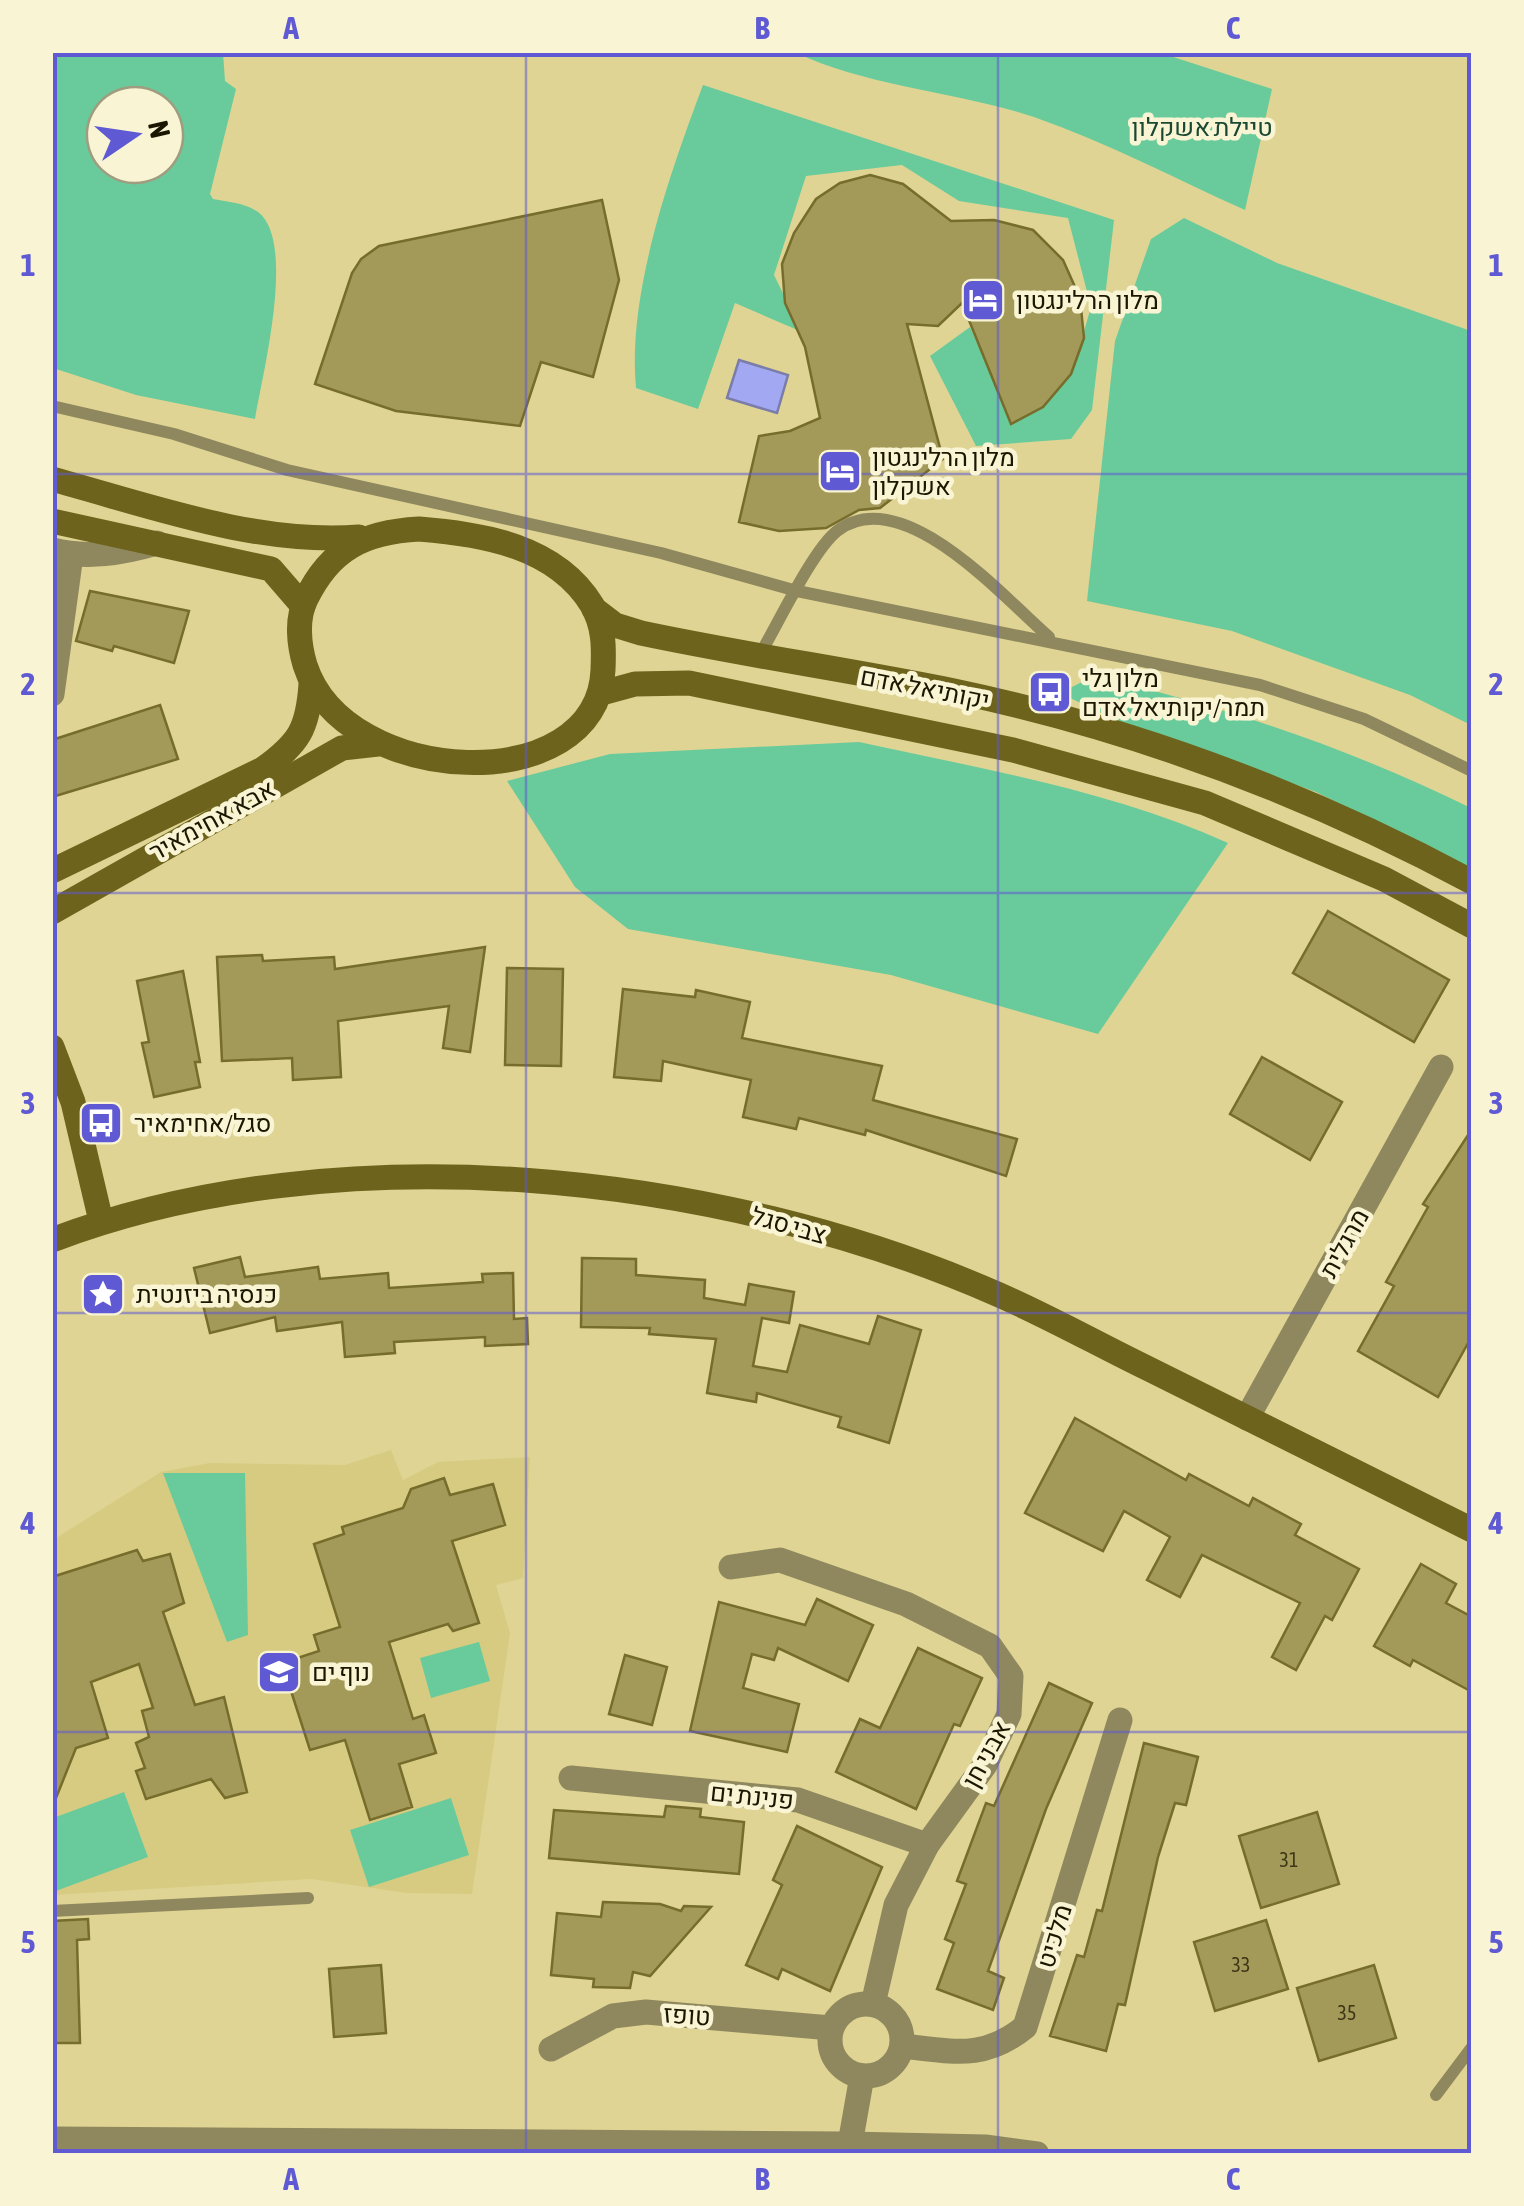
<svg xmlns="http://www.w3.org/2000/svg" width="1524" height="2206" font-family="'Asap Condensed',Heebo,sans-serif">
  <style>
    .built { fill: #d7cb81 }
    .green { fill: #69cb9b; fill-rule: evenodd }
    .water { fill: #a2a8f2; stroke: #7a7ca9; stroke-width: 2.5 }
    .building { fill: #a39959; stroke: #766c2c; stroke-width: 2.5 }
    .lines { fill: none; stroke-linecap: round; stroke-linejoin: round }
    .lane { stroke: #8f885e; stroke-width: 12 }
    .street { stroke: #8f885e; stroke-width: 25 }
    .secondary { stroke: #6e631c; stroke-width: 25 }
    .grid { fill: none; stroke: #5f5ad3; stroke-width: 2.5; stroke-opacity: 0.55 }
    .labels { text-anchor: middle; stroke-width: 9; stroke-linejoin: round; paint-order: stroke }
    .number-label { font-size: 20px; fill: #3d3716 }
    .park-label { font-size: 25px; fill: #194932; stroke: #f9f5d4 }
    .poi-label { font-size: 25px; fill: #1b1600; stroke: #f9f5d4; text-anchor: start }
    .street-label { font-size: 25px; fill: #1b1600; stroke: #f9f5d4 }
    .neatline { fill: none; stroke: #5f5ad3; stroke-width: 4 }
    .grid-label { font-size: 32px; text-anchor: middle; font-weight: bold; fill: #5f5ad3 }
  </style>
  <rect width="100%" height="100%" fill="#dfd493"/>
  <path class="built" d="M391,1450L403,1480L438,1462L530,1457L523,1578L496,1585L510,1633L472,1894L407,1893L311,1879L53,1895V1540L161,1472L210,1463L345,1465Z"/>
  <g class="green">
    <path d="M53,52L223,53L225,81L236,89L210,194L213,199C229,202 245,203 258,212C297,241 262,376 255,419L136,395L53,368ZM165,105V165H105V105Z"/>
    <path d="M797,53H1161L1272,89L1245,210C1176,179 1106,142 1034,117C959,92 865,86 797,53Z"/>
    <path d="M703,85L1114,220L1092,410L1071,439L976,446L930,356L970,327L1006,408L1071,376L1091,307L1068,218L959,201L902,165L806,176L774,275L802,332L735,303L698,409L636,388C627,294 670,173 703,85Z"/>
    <path d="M1184,218L1277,263L1471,331V725L1410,695L1232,631L1087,601L1115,341L1151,239Z"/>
    <path d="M1094,676C1226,707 1349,748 1471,808V868L1316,792L1113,719L1060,693Z"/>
    <path d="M859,742C983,769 1112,791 1228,843L1098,1034L891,975L628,929L575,887L507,781L610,754Z"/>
    <path d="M163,1473H245L248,1635L227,1642Z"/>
    <path d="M479,1642L490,1681L431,1698L420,1658Z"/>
    <path d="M124,1792L148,1857L53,1892V1818Z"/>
    <path d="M451,1798L469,1855L369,1887L350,1830Z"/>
  </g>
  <path class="water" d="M739,360L788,375L777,413L727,398Z"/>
  <g class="building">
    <path d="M870,175L903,184L951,221L994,220L1033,230L1063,260L1080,298L1084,338L1071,374L1043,407L1011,424L962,303L938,326L907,324L943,459L880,508L859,510L826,528L779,531L739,522L759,436L790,431L820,418L805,347L785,303L782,264L794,233L816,199L840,183Z"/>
    <path d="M602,200L619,280L593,377L541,362L520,426L396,411L315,384L352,273L361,259L379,246Z"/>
    <path d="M90,591L189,611L174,663L114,646L112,651L76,641Z"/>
    <path d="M160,705L178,759L52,797V740Z"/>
    <path d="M1328,911L1449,980L1414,1042L1293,973Z"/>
    <path d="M485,947L470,1052L443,1048L449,1006L338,1021L341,1077L293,1080L292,1058L222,1061L217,957L262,955L263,961L334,957L335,969Z"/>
    <path d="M507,968L563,969L561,1066L505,1065Z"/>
    <path d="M183,971L200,1062H195L200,1087L154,1097L142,1043L149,1042L137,981Z"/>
    <path d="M623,989L695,997L696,990L750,1002L742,1038L882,1066L873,1100L1017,1139L1006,1176L866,1130L865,1135L799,1118L796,1129L743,1117L751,1080L663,1061L661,1081L614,1077Z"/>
    <path d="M1262,1057L1342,1102L1310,1160L1230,1114Z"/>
    <path d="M1472,1129V1336L1438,1397L1358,1351L1394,1286L1386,1282L1428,1207L1423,1204Z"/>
    <path d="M240,1257L245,1277L318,1267L320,1279L388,1273L389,1288L483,1282L482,1274L513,1273L514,1319L527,1318L528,1344L485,1346V1337L394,1342L395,1353L345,1357L342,1322L277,1331L275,1317L210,1333L194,1268Z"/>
    <path d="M582,1258L636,1259V1275L705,1280L704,1298L745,1305L749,1284L794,1292L789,1323L762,1318L753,1366L787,1372L800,1325L869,1344L878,1316L921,1330L889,1443L838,1427L841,1417L757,1393L756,1402L707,1393L716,1339L649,1334L650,1328L581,1327Z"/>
    <path d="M1075,1418L1186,1480L1189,1474L1249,1506L1253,1498L1301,1524L1295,1535L1359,1569L1332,1620L1325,1616L1296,1670L1272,1657L1300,1603L1202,1555L1180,1597L1147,1580L1170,1537L1124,1511L1103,1551L1025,1513Z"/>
    <path d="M444,1478L450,1495L493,1484L505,1525L452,1541L479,1623L453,1631L448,1624L389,1642L413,1719L424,1715L436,1753L399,1764L412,1807L370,1820L345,1740L310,1750L282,1663L319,1651L314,1635L340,1627L314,1544L344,1534L342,1527L403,1508L411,1489Z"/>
    <path d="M137,1550L143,1561L170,1554L184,1603L163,1612L195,1705L224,1697L247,1792L225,1798L211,1779L146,1799L136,1771L145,1768L136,1743L149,1737L142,1711L153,1708L139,1664L91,1682L108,1738L76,1748L52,1808V1577Z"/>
    <path d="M1421,1564L1456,1584L1446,1603L1472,1617V1692L1413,1660L1410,1666L1374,1646Z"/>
    <path d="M817,1599L873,1625L848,1681L778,1648L774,1660L752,1654L743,1688L799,1704L787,1752L690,1731L719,1602L805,1625Z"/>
    <path d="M918,1648L982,1678L960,1726L954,1724L916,1809L836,1772L860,1719L880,1728Z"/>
    <path d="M625,1655L667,1667L652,1725L609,1714Z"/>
    <path d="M1049,1683L1092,1703L1046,1809L988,1971L1004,1978L993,2010L937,1989L954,1943L945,1939L966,1884L957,1881L986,1803L994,1806Z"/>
    <path d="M1144,1743L1198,1757L1186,1805L1175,1803L1158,1857L1125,2005L1118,2004L1106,2051L1050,2036L1077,1955L1084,1957L1097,1910L1102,1911Z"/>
    <path d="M666,1806L701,1809L700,1817L744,1822L739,1874L549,1858L554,1810L664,1817Z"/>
    <path d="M1317,1812L1339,1884L1261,1908L1239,1836Z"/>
    <path d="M797,1826L882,1867L830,1991L782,1969L778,1979L746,1965L782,1885L773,1880Z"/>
    <path d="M603,1902L660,1904L681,1911L684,1906L711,1907L650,1976L633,1972L630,1988L593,1987L594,1979L551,1975L557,1913L601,1917Z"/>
    <path d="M88,1919L89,1939L77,1940L80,2043H52V1921Z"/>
    <path d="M1266,1920L1288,1989L1215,2011L1194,1942Z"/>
    <path d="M381,1965L386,2033L334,2037L329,1969Z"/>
    <path d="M1374,1965L1396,2038L1319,2061L1297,1988Z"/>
  </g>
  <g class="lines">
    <g class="lane">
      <path d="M52,406L174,434L287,470L661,553L797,591L1260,685L1364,719L1472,771"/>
      <path d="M759,656C777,626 812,551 837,531C902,481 1003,597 1049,637"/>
      <path d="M52,1911L308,1898"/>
      <path d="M1436,2095L1472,2047"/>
    </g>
    <g class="street">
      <path d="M52,550C88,559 122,553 157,543"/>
      <path d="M52,694L71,555"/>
      <path d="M1247,1418L1441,1067"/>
      <path d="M731,1567L780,1560L906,1604L990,1646L1011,1676L1009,1714L985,1765L927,1845L896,1905L873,2004"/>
      <path d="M571,1778L798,1800L927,1845"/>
      <circle cx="866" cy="2040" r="36"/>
      <path d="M902,2046C952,2051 983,2061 1025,2027L1120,1720"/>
      <path d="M551,2049L613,2016L646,2012L831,2028"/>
      <path d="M52,2139L850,2144L985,2147L1037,2154"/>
      <path d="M850,2144L862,2076"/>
    </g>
    <g class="secondary">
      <path d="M52,479C151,506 257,545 359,537"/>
      <path d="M52,521L271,569L303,606"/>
      <path d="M419,529C483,534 556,546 592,605C604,626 604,646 603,670C598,799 345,789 305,665C299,645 296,619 306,599C330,549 364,532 419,529Z"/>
      <path d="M594,609L615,625L641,633C745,655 850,670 954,691C1135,729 1308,794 1472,882"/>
      <path d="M602,693L635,684L689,683L1013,750L1205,803L1384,879L1472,926"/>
      <path d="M52,871L263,769C299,743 308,729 311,684"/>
      <path d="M52,912L342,748L378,744"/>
      <path d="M52,1047L73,1102L101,1221"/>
      <path d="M52,1240C340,1131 719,1172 997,1294C1050,1317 1101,1346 1153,1371C1259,1424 1365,1477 1472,1530"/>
    </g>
  </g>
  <path class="grid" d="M526,52V2154M998,52V2154M52,474H1472M52,893H1472M52,1313H1472M52,1732H1472"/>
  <defs>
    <g id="hotel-square" transform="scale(2.25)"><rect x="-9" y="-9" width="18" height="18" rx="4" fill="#5f5ad3" stroke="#f9f5d4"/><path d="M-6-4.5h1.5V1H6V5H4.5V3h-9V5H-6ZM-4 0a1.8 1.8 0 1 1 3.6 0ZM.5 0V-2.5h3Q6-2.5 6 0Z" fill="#fff"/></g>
    <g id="bus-square" transform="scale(2.25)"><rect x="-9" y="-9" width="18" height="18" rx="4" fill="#5f5ad3" stroke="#f9f5d4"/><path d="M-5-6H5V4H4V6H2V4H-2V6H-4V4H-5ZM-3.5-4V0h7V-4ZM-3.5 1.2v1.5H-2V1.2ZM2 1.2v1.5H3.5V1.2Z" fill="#fff"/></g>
    <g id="sight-square" transform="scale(2.25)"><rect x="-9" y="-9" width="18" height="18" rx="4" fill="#5f5ad3" stroke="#f9f5d4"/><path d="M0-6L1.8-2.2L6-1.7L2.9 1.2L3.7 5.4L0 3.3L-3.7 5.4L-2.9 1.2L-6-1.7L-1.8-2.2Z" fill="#fff"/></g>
    <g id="school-square" transform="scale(2.25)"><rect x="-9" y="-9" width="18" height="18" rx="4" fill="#5f5ad3" stroke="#f9f5d4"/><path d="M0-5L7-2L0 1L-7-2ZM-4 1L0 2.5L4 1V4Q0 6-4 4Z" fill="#fff"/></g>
  </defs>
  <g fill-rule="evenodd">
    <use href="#hotel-square" x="983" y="300"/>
    <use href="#hotel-square" x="840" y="471"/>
    <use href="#bus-square" x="1050" y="692"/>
    <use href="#bus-square" x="101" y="1123"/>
    <use href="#sight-square" x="103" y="1294"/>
    <use href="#school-square" x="279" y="1672"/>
  </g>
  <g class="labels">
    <g class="number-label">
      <text x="1289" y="1867">31</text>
      <text x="1241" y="1972">33</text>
      <text x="1347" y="2020">35</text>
    </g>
    <g class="park-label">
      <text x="1202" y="136">טיילת אשקלון</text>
    </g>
    <g class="poi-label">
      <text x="1016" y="309">מלון הרלינגטון</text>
      <text x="872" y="466">מלון הרלינגטון<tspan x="872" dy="29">אשקלון</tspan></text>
      <text x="1082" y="687">מלון גלי<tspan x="1082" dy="29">תמר/יקותיאל אדם</tspan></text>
      <text x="134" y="1132">סגל/אחימאיר</text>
      <text x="136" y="1303">כנסיה ביזנטית</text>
      <text x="312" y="1681">נוף ים</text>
    </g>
    <g class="street-label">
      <text transform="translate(925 688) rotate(11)" y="9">יקותיאל אדם</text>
      <text transform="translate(212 820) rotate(-29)" y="9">אבא אחימאיר</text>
      <text transform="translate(789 1225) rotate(16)" y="9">צבי סגל</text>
      <text transform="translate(1344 1243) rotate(-61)" y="9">מרגלית</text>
      <text transform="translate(986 1754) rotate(-61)" y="9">אבני חן</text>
      <text transform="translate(752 1796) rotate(6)" y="9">פנינת ים</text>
      <text transform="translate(1054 1936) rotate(-73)" y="9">מלכיט</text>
      <text transform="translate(687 2015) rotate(4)" y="9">טופז</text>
    </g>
  </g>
  <rect width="1524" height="2206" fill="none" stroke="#f9f5d4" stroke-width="110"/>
  <g transform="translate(135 135) rotate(77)"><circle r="48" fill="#f9f5d4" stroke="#a09c7f" stroke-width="2.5"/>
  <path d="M0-8L18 38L0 25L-18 38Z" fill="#5f5ad3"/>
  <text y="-15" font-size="28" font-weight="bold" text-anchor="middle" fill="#1b1600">N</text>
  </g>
  <rect x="55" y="55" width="1414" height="2096" class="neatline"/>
  <g class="grid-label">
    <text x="291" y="39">A</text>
    <text x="762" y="39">B</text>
    <text x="1233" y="39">C</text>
    <text x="28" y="276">1</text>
    <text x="1496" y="276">1</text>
    <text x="28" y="695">2</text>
    <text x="1496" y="695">2</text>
    <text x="28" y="1114">3</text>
    <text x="1496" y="1114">3</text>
    <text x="28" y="1534">4</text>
    <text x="1496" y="1534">4</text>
    <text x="28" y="1953">5</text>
    <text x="1496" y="1953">5</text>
    <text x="291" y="2190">A</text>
    <text x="762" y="2190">B</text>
    <text x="1233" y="2190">C</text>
  </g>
</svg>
